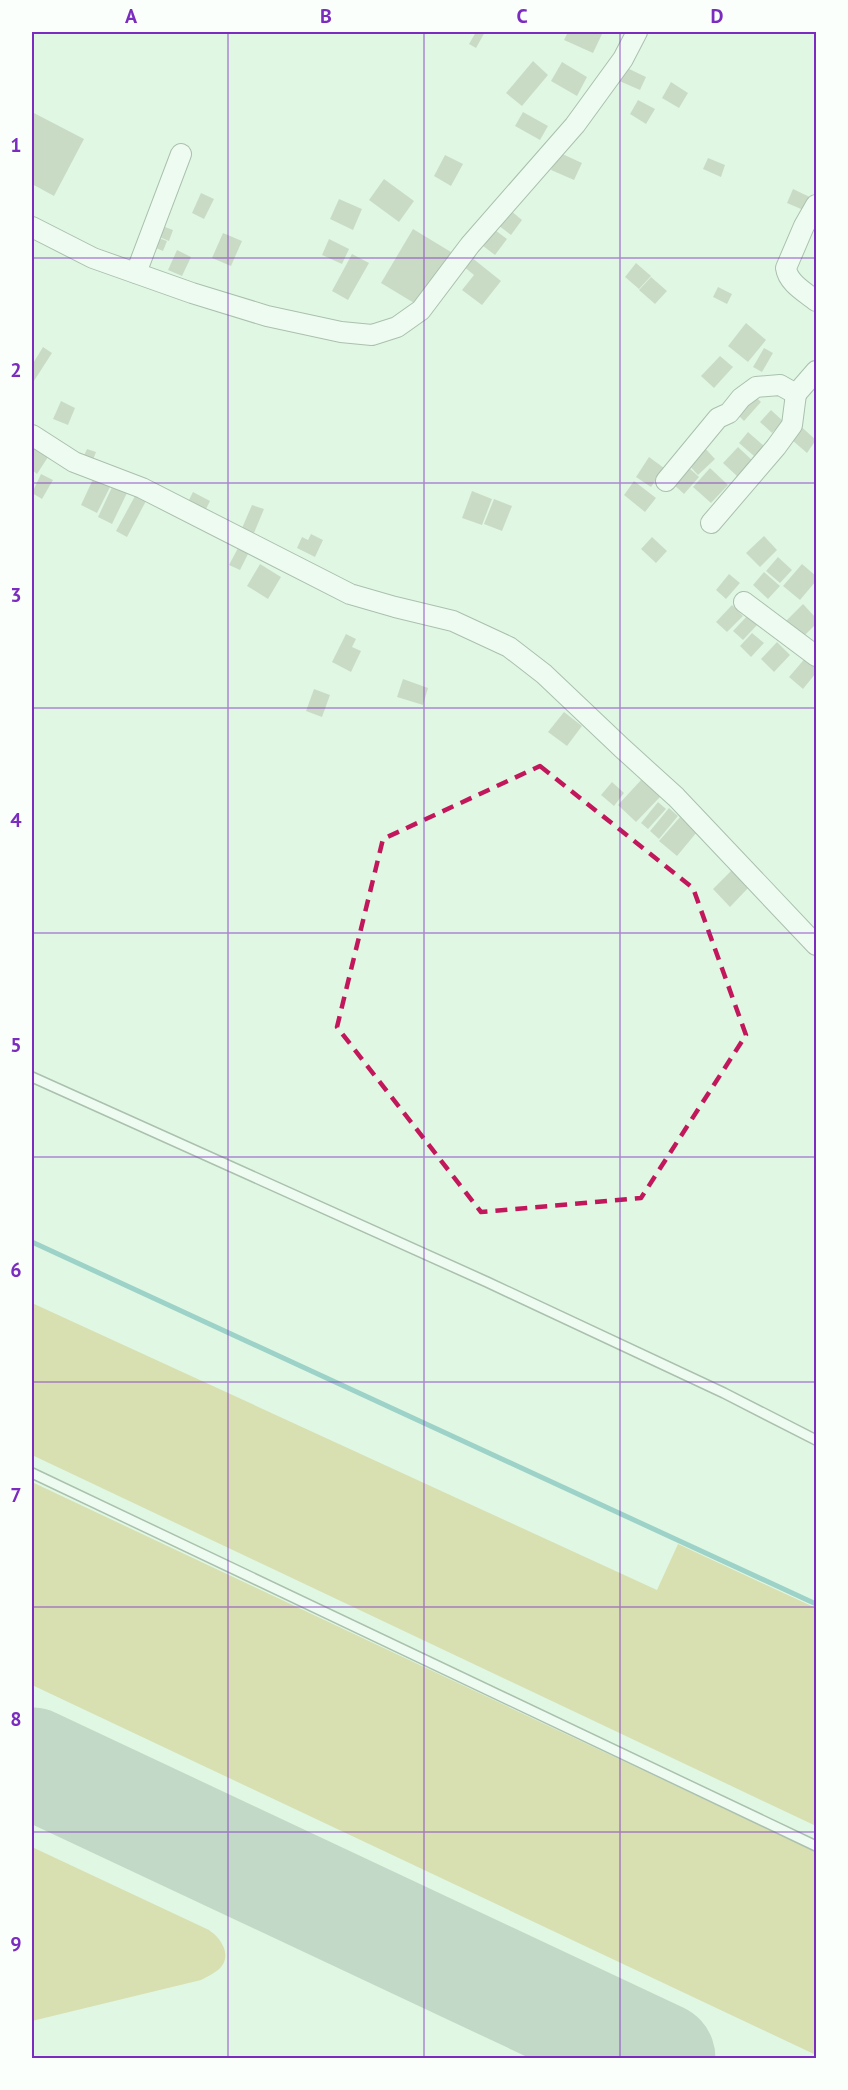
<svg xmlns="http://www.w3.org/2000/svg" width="848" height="2090" font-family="'PT Sans',sans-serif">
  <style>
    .green { fill: #cec376 }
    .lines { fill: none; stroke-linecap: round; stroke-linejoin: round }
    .stream { stroke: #4aa4a5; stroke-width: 5 }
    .runway { stroke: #a1b3a4; stroke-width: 111 }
    .building { fill: #afb9a1 }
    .service-casing { stroke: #697e6d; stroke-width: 12 }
    .minor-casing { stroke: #697e6d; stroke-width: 22 }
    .service { stroke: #fff; stroke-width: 9 }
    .minor { stroke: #fff; stroke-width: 20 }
    .marked { fill: none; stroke: #c2185b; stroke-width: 4.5; stroke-dasharray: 12 8; stroke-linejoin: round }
    .grid { fill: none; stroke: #7b2cbf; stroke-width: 1.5; stroke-opacity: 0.55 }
    .neatline { fill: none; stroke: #7b2cbf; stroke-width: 2 }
    .grid-label { font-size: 20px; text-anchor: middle; font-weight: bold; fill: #7b2cbf }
  </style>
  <rect width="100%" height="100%" fill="#e0f7e4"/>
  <g class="green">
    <path d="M32,1303L657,1590L678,1544L816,1608V1826L32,1455Z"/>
    <path d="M32,1482L816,1852V2055L32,1685Z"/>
    <path d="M32,1847L209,1930C217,1936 220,1939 224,1948C230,1966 215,1973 201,1980L32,2021Z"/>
  </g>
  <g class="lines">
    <path class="stream" d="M32,1242L816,1604"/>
    <path class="runway" d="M32,1763L660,2058"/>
  </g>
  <g class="building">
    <path d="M476,32H485L476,48L469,44Z"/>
    <path d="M568,32H603L593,53L564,40Z"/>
    <path d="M533,61L548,75L522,106L506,93Z"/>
    <path d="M562,62L587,77L577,96L551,81Z"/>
    <path d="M623,66L646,77L640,90L617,80Z"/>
    <path d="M671,82L688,93L679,108L662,98Z"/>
    <path d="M638,100L655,109L646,124L630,114Z"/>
    <path d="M32,112L84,139L54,196L32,184Z"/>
    <path d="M523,112L548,126L540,140L515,126Z"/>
    <path d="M558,152L582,163L574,180L551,170Z"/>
    <path d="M445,155L463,164L451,186L434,176Z"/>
    <path d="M708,158L725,165L721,177L703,169Z"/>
    <path d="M384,179L414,201L399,222L369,200Z"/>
    <path d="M793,189L814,199L808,212L787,203Z"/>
    <path d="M201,193L214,199L204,219L192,213Z"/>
    <path d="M339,199L362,209L353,230L330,219Z"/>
    <path d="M510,210L522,220L511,235L498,225Z"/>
    <path d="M157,224L173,230L169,241L152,234Z"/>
    <path d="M491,227L507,239L495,255L479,243Z"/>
    <path d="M413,229L451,252L419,306L381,283Z"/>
    <path d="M223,233L242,241L231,266L212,258Z"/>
    <path d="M153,236L167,241L163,251L156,248L153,257L145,254Z"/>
    <path d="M329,239L349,249L342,264L322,255Z"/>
    <path d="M177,250L191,257L182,276L168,270Z"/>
    <path d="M352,254L369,263L348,300L332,291Z"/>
    <path d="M471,257L501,281L482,305L462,290L474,275L463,266Z"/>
    <path d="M636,263L651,276L639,289L625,277Z"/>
    <path d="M651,277L667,291L655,304L639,290Z"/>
    <path d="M718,287L732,294L727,304L713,297Z"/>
    <path d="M746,323L766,340L748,362L728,346Z"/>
    <path d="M43,347L52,353L32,384V365Z"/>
    <path d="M764,348L773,353L762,372L753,367Z"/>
    <path d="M720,356L733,367L714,388L701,376Z"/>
    <path d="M754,395L761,402L744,421L737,414Z"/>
    <path d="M61,401L75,408L68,425L53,419Z"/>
    <path d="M771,410L783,421L772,433L760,422Z"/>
    <path d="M796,422L816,440L807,453L785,434Z"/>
    <path d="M748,432L764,446L754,456L739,443Z"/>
    <path d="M32,441L50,454L37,474L32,470Z"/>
    <path d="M704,447L715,459L698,475L687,463Z"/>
    <path d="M738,447L754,462L739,478L723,463Z"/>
    <path d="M87,449L96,452L91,465L81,462Z"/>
    <path d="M649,457L664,468L651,487L636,477Z"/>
    <path d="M688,467L699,477L684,494L673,484Z"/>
    <path d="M710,468L728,485L711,503L693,487Z"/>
    <path d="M41,474L53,480L42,499L32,493Z"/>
    <path d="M94,477L111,485L97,513L81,505Z"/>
    <path d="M634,481L656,498L645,512L624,495Z"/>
    <path d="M113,485L127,493L112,524L98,517Z"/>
    <path d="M472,491L492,499L482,525L462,518Z"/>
    <path d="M193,492L210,501L202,517L185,508Z"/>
    <path d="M135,496L146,501L127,537L116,531Z"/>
    <path d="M494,499L512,506L502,531L484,524Z"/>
    <path d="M252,505L264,509L254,533L242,528Z"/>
    <path d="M311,534L323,540L315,557L297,548L302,537L308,540Z"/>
    <path d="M764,536L777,550L760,567L746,553Z"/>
    <path d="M652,537L667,551L656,563L641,549Z"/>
    <path d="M238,548L248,554L240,570L229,565Z"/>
    <path d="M778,557L792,570L780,583L766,571Z"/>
    <path d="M260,564L281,577L268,599L247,586Z"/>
    <path d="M802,564L816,576V581L800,600L783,586Z"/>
    <path d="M764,572L780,586L768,599L753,585Z"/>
    <path d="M729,574L740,583L726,599L716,590Z"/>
    <path d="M803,604L816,618V624L803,637L786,621Z"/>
    <path d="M732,605L743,616L727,632L716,622Z"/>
    <path d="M748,615L758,624L743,640L733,631Z"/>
    <path d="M752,633L764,643L751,657L740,646Z"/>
    <path d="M346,634L356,639L352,647L361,651L351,672L332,662Z"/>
    <path d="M777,642L790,655L774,672L761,659Z"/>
    <path d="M807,656L816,663V673L803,689L789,677Z"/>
    <path d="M403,679L428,688L423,705L397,697Z"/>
    <path d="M314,689L330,695L322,717L306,711Z"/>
    <path d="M564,712L582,726L567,746L548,732Z"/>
    <path d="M642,779L661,796L636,822L618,805Z"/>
    <path d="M612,782L624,793L614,806L601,795Z"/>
    <path d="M658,802L666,809L648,829L641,823Z"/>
    <path d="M669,808L678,816L659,839L650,831Z"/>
    <path d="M680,817L697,832L677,856L659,841Z"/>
    <path d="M733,869L750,886L730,907L713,889Z"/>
  </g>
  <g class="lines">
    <g class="service-casing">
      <g id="service">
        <path d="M32,1077L487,1282L724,1393L816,1440"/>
        <path d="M32,1473L816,1846"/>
      </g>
    </g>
    <g class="minor-casing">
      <g id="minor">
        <path d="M816,205L804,226L786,268C788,283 805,292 816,301"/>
        <path d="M32,227L93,258L192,293L267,316L341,332L372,335L397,327L421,310L470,245L575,125L623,59L637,32"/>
        <path d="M136,273L181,154"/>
        <path d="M32,435L74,462L142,488L350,594L395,607L453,621L509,647L544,674L622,748L676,797L816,945"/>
        <path d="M666,481L718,418L729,413L741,398L756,387L780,385L796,394L816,371"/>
        <path d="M711,523L776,447L792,425L796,394"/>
        <path d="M744,602L816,656"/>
      </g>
    </g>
    <use href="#service" class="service"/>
    <use href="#minor" class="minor"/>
  </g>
  <path d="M0 0H848V2090H0ZM540,766L693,888L746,1035L641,1198L481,1212L337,1027L383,839Z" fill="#e0f7e4" fill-opacity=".55" fill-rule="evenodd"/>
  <path class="marked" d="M540,766L693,888L746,1035L641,1198L481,1212L337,1027L383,839Z"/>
  <path class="grid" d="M228,32V2058M424,32V2058M620,32V2058M32,258H816M32,483H816M32,708H816M32,933H816M32,1157H816M32,1382H816M32,1607H816M32,1832H816"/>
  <rect width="848" height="2090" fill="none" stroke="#fafffb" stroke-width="66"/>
  <rect x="33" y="33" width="782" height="2024" class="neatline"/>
  <g class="grid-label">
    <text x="131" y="23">A</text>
    <text x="326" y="23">B</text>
    <text x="522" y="23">C</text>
    <text x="717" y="23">D</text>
    <text x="16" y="152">1</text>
    <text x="16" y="377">2</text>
    <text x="16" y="602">3</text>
    <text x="16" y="827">4</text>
    <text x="16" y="1052">5</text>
    <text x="16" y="1277">6</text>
    <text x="16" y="1502">7</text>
    <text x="16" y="1726">8</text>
    <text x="16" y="1951">9</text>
  </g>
</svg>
